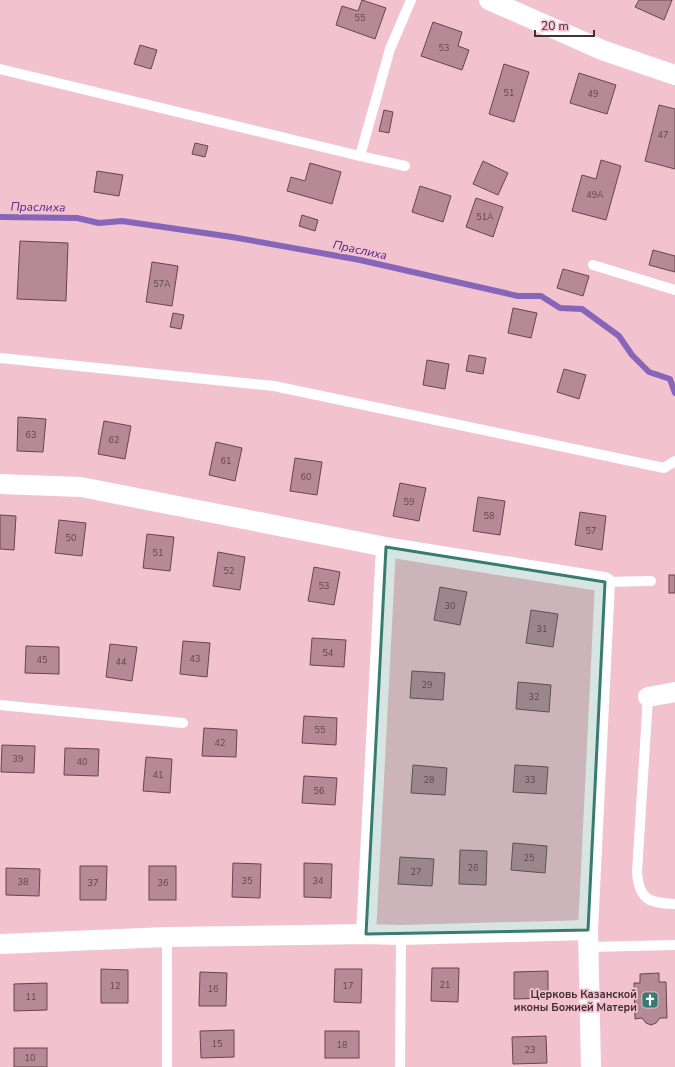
<svg xmlns="http://www.w3.org/2000/svg" width="675" height="1067" font-family="'Nunito Sans',sans-serif">
  <style>
    .lines { fill: none; stroke-linecap: round; stroke-linejoin: round }
    .stream { stroke: #8766ba; stroke-width: 6 }
    .building { fill: #b58995; stroke: #6b4450 }
    .service { stroke: #fff; stroke-width: 10 }
    .minor { stroke: #fff; stroke-width: 20 }
    .marked { fill: #377c70; fill-opacity: 0.2; stroke: #377c70; stroke-width: 3; stroke-linejoin: round }
    .labels { text-anchor: middle; stroke-width: 3.5; stroke-linejoin: round; paint-order: stroke }
    .number-label { font-size: 9px; fill: #60464d }
    .poi-label { font-size: 11px; font-weight: bold; fill: #433035; stroke: #f2c2cf; text-anchor: end }
    .water-label { font-size: 12px; font-style: italic; fill: #542489; stroke: #f2c2cf }
  </style>
  <rect width="100%" height="100%" fill="#f2c2cf"/>
  <g class="lines">
    <path class="stream" d="M0,217L77,218L99,223L122,221L232,237L360,260L518,296H541L560,308L582,309L619,336L632,355L649,372L670,379L675,393"/>
  </g>
  <g class="building">
    <path d="M362,0L386,8L375,39L336,25L342,6L358,11Z"/>
    <path d="M639,0H672L664,20L635,7Z"/>
    <path d="M433,22L462,32L458,46L469,50L462,70L421,56Z"/>
    <path d="M140,45L157,50L151,69L134,64Z"/>
    <path d="M504,64L529,72L514,122L489,114Z"/>
    <path d="M579,73L616,85L607,114L570,103Z"/>
    <path d="M659,105L675,109V169L645,161Z"/>
    <path d="M384,110L393,112L389,133L379,131Z"/>
    <path d="M195,143L208,146L205,157L192,154Z"/>
    <path d="M601,160L621,166L606,220L572,211L582,175L596,179Z"/>
    <path d="M483,161L508,173L498,195L473,184Z"/>
    <path d="M310,163L341,172L332,204L287,191L291,177L305,181Z"/>
    <path d="M97,171L123,175L119,196L94,192Z"/>
    <path d="M420,186L451,196L443,222L412,212Z"/>
    <path d="M476,198L503,207L493,237L466,227Z"/>
    <path d="M302,215L318,220L315,231L299,226Z"/>
    <path d="M20,241L68,243L66,301L17,299Z"/>
    <path d="M653,250L675,256V272L649,265Z"/>
    <path d="M152,262L178,266L172,306L146,302Z"/>
    <path d="M563,269L589,276L583,296L557,288Z"/>
    <path d="M513,308L537,313L531,338L508,333Z"/>
    <path d="M173,313L184,315L181,329L170,327Z"/>
    <path d="M469,355L486,358L483,374L466,371Z"/>
    <path d="M427,360L449,364L445,389L423,385Z"/>
    <path d="M564,369L586,375L579,399L557,392Z"/>
    <path d="M18,417L46,419L43,452L17,451Z"/>
    <path d="M104,421L131,426L125,459L98,454Z"/>
    <path d="M216,442L242,448L235,481L209,475Z"/>
    <path d="M295,458L322,462L317,495L290,491Z"/>
    <path d="M400,483L426,488L419,521L393,516Z"/>
    <path d="M478,497L505,501L500,535L473,531Z"/>
    <path d="M580,512L606,516L602,550L575,545Z"/>
    <path d="M0,515L16,516L14,550L0,549Z"/>
    <path d="M59,520L86,523L82,556L55,553Z"/>
    <path d="M147,534L174,537L170,571L143,568Z"/>
    <path d="M218,552L245,557L240,590L213,586Z"/>
    <path d="M314,567L340,572L334,605L308,601Z"/>
    <rect x="669" y="575" width="6" height="18"/>
    <path d="M440,587L467,592L460,625L434,620Z"/>
    <path d="M531,610L558,614L553,647L526,643Z"/>
    <path d="M312,638L346,640L344,667L310,665Z"/>
    <path d="M183,641L210,643L207,677L180,674Z"/>
    <path d="M110,644L137,647L132,681L106,677Z"/>
    <path d="M26,646L59,647V674L25,673Z"/>
    <path d="M412,671L445,673L443,700L410,698Z"/>
    <path d="M518,682L551,685L549,712L516,709Z"/>
    <path d="M304,716L337,718L336,745L302,743Z"/>
    <path d="M204,728L237,730L236,757L202,756Z"/>
    <path d="M2,745L35,746L34,773L1,772Z"/>
    <path d="M65,748L99,749L98,776L64,775Z"/>
    <path d="M146,757L172,759L170,793L143,791Z"/>
    <path d="M413,765L447,768L445,795L411,793Z"/>
    <path d="M515,765L548,767L546,794L513,792Z"/>
    <path d="M304,776L337,778L335,805L302,803Z"/>
    <path d="M513,843L547,846L545,873L511,870Z"/>
    <path d="M460,850L487,851L486,885L459,884Z"/>
    <path d="M400,857L434,859L432,886L398,884Z"/>
    <path d="M233,863L261,864L260,898L232,897Z"/>
    <path d="M304,863L332,864L331,898L304,897Z"/>
    <path d="M80,866H107L106,900H80Z"/>
    <rect x="149" y="866" width="27" height="34"/>
    <path d="M6,868L40,869L39,896L6,895Z"/>
    <path d="M432,968H459L458,1002L431,1001Z"/>
    <path d="M101,969L128,970V1003H101Z"/>
    <path d="M335,969H362L361,1003L334,1002Z"/>
    <path d="M548,971V998L514,999V972Z"/>
    <path d="M200,972L227,973L226,1006H199Z"/>
    <path d="M659,973V982H666L667,1018H660L656,1023L651,1025L646,1023L642,1018L635,1019L634,983H640V974Z"/>
    <path d="M47,983V1010L14,1011V984Z"/>
    <path d="M234,1030V1057L201,1058L200,1031Z"/>
    <rect x="325" y="1031" width="34" height="27"/>
    <path d="M546,1036L547,1063L513,1064L512,1037Z"/>
    <rect x="14" y="1048" width="33" height="19"/>
  </g>
  <g class="lines">
    <g class="service">
      <path d="M0,69L360,156L405,166"/>
      <path d="M360,156L390,49L411,0"/>
      <path d="M593,265L675,290"/>
      <path d="M0,358L274,386L664,468L675,461"/>
      <path d="M605,582L651,581"/>
      <path d="M648,697L637,872C639,900 649,903 675,904"/>
      <path d="M0,705L183,723"/>
      <path d="M167,937V1067"/>
      <path d="M589,947L675,945"/>
      <path d="M400,1067L401,935"/>
    </g>
    <g class="minor">
      <path d="M489,0L602,50L675,75"/>
      <path d="M0,484L81,487L386,547L605,582L588,930L591,1067"/>
      <path d="M648,697L675,692"/>
      <path d="M366,934L386,547"/>
      <path d="M0,944L167,937L366,934L401,935L588,930"/>
    </g>
  </g>
  <path class="marked" d="M386,547L605,582L588,930L366,934Z"/>
  <defs>
    <g id="church-square" transform="scale(0.9)"><rect x="-9" y="-9" width="18" height="18" rx="4" fill="#377c70" stroke="#f2c2cf"/><path d="M-1.2-6h2.4v3.5h3.3v2.4h-3.3V6h-2.4V-.1h-3.3v-2.4h3.3Z" fill="#fff"/></g>
  </defs>
  <g fill-rule="evenodd">
    <use href="#church-square" x="650" y="1000"/>
  </g>
  <g class="labels">
    <g class="number-label">
      <text x="360" y="21">55</text>
      <text x="444" y="51">53</text>
      <text x="509" y="96">51</text>
      <text x="593" y="97">49</text>
      <text x="663" y="138">47</text>
      <text x="595" y="198">49А</text>
      <text x="485" y="220">51А</text>
      <text x="162" y="287">57А</text>
      <text x="31" y="438">63</text>
      <text x="114" y="443">62</text>
      <text x="226" y="464">61</text>
      <text x="306" y="480">60</text>
      <text x="409" y="505">59</text>
      <text x="489" y="519">58</text>
      <text x="591" y="534">57</text>
      <text x="71" y="541">50</text>
      <text x="158" y="556">51</text>
      <text x="229" y="574">52</text>
      <text x="324" y="589">53</text>
      <text x="450" y="609">30</text>
      <text x="542" y="632">31</text>
      <text x="328" y="656">54</text>
      <text x="195" y="662">43</text>
      <text x="42" y="663">45</text>
      <text x="121" y="665">44</text>
      <text x="427" y="688">29</text>
      <text x="534" y="700">32</text>
      <text x="320" y="733">55</text>
      <text x="220" y="746">42</text>
      <text x="18" y="762">39</text>
      <text x="82" y="765">40</text>
      <text x="158" y="778">41</text>
      <text x="429" y="783">28</text>
      <text x="530" y="783">33</text>
      <text x="319" y="794">56</text>
      <text x="529" y="861">25</text>
      <text x="473" y="871">26</text>
      <text x="416" y="875">27</text>
      <text x="247" y="884">35</text>
      <text x="318" y="884">34</text>
      <text x="23" y="885">38</text>
      <text x="93" y="886">37</text>
      <text x="163" y="886">36</text>
      <text x="445" y="988">21</text>
      <text x="115" y="989">12</text>
      <text x="348" y="989">17</text>
      <text x="213" y="992">16</text>
      <text x="31" y="1000">11</text>
      <text x="217" y="1047">15</text>
      <text x="342" y="1048">18</text>
      <text x="530" y="1053">23</text>
      <text x="30" y="1061">10</text>
    </g>
    <g class="poi-label">
      <text x="637" y="998">Церковь Казанской<tspan x="637" dy="13">иконы Божией Матери</tspan></text>
    </g>
    <g class="water-label">
      <text transform="translate(38 207) rotate(1)" y="4">Праслиха</text>
      <text transform="translate(360 250) rotate(12)" y="4">Праслиха</text>
    </g>
  </g>
  <path d="M535 30v6h59v-6" fill="none" stroke="#433035" stroke-width="2"/>
  <text x="541" y="30" font-size="12" fill="#433035" stroke="#f2c2cf" stroke-width="3" paint-order="stroke">20 m</text>
</svg>
